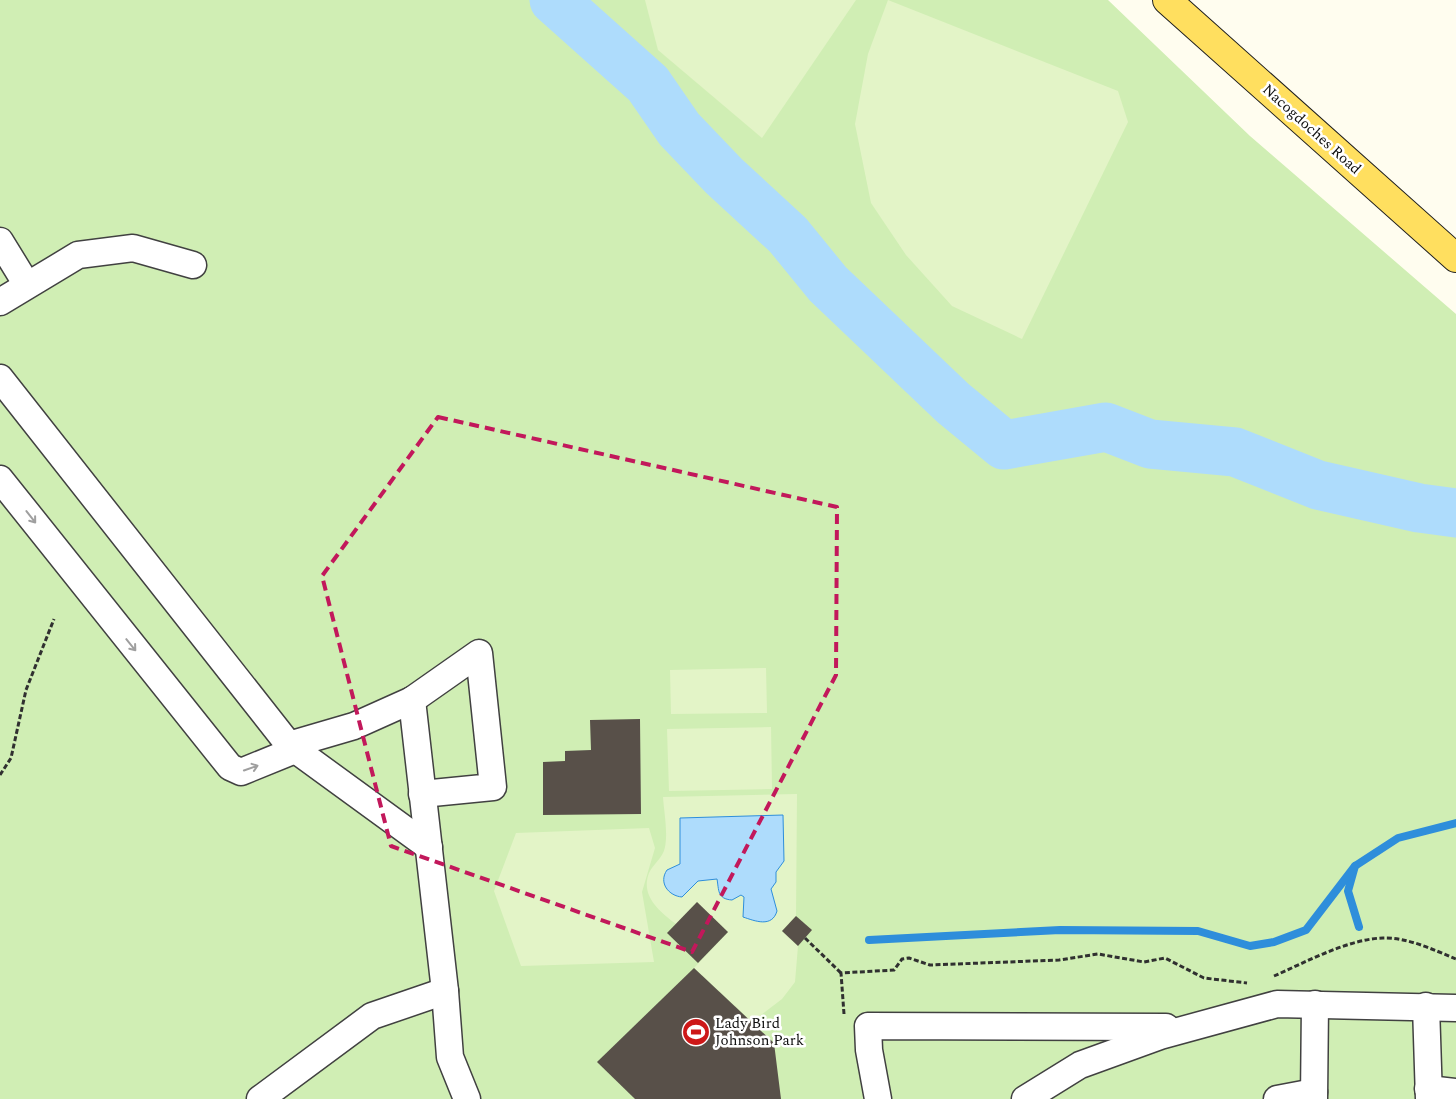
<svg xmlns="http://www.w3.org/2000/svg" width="1456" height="1099" font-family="Spectral,serif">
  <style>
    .green { fill: #d0eeb4 }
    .pitch { fill: #e3f4c7 }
    .water { fill: #aedcfc; stroke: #2e8edb }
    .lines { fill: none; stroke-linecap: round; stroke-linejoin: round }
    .stream { stroke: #2e8edb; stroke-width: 8 }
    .river { stroke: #aedcfc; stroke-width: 49 }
    .building { fill: #585049 }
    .minor-casing { stroke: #414141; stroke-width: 29 }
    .major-casing { stroke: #1f1f1f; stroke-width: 30 }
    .path { stroke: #303030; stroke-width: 3; stroke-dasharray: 5 2.5; stroke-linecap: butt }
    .minor { stroke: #fff; stroke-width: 26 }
    .major { stroke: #ffdf5f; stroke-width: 28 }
    .oneway { stroke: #9f9f9f }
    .marked { fill: none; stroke: #c2185b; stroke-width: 4; stroke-dasharray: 10 6; stroke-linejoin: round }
    .labels { text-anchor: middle; stroke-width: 5; stroke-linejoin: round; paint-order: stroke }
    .street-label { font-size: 15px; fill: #0e0e0e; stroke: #fff }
    .poi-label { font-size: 15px; fill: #0e0e0e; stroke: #fff; text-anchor: start }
  </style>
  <rect width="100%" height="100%" fill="#fffdef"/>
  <path class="green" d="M0,0H1108L1250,136L1456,314V1099H0Z"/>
  <g class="pitch">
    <path d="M645,0H856L762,138L658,50Z"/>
    <path d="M888,0L1118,91L1128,122L1022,339L952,306L906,255L871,203L855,124L868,54Z"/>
    <path d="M766,668L767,713L671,714L670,670Z"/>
    <path d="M771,727L772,789L669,791L667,729Z"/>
    <path d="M797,794L796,916L782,931L798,946L795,982L782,999L752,1022L694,968L728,932L697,902L676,924C660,912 640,896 649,873C653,864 663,858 665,847C668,832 664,812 663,797Z"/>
    <path d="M649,828L655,848L642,892L654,962L521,966L494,891L516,833Z"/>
  </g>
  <path class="water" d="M783,815L784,861L776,872V882L771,889L777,911C772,928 755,921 743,917L744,897L741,895L732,900C717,899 719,890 717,879L698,881L682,897C669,896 658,883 667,870L680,864V818Z"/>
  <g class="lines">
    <g class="stream">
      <path d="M1359,927L1348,891L1355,866L1398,838L1456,823"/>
      <path d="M869,940L1060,930L1198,931L1250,946L1274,942L1306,930L1355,866"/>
    </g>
    <path class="river" d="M554,0L648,84L679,129L724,176L788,235L828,284L953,403L1004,445L1106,427L1150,444L1235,452L1318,485L1419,508L1456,513"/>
  </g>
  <g class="building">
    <path d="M640,719L641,814L543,815V762L565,761V751L591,750L590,720Z"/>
    <path d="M697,902L728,932L698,963L667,933Z"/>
    <path d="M796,916L812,930L798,946L782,931Z"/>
    <path d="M694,968L774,1043L781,1099H635L597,1062Z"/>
  </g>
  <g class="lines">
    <g class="minor-casing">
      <g id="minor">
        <path d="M0,241L27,285"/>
        <path d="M0,302L78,255L133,248L193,265"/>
        <path d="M0,378L289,745L354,726L412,700L479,653L493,787L422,794"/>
        <path d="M0,479L230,767L241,772L295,750"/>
        <path d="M412,700L445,991L450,1057L467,1099"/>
        <path d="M289,745L429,847"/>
        <path d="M1426,1006L1429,1099"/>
        <path d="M1428,1089L1456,1092"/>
        <path d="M260,1099L372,1016L445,991"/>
        <path d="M878,1099L869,1050L868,1026L1166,1027"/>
        <path d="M1025,1099L1080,1065L1160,1036L1277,1004L1456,1008"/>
        <path d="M1277,1099L1314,1092"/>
        <path d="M1314,1099L1315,1004"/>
      </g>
    </g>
    <g class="major-casing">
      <path id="major" d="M1167,0L1456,258"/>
    </g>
    <g class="path">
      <path d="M0,775L11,758L26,690L54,619"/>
      <path d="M805,938L841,973"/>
      <path d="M1274,976C1306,962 1348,939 1383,938C1407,937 1434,950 1456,959"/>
      <path d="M844,1014L841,973L894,970L902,959L909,958L930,965L1059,960L1098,954L1144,962L1165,958L1204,978L1247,983"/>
    </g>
    <use href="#minor" class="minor"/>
    <use href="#major" class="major"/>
  </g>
  <defs><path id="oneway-shaft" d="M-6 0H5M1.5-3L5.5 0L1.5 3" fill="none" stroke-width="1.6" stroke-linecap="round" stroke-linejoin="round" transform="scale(1.25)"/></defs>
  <g class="oneway">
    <use href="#oneway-shaft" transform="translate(31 517) rotate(52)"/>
    <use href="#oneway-shaft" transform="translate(131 645) rotate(51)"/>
    <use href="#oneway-shaft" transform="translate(251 768) rotate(-19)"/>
  </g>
  <path class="marked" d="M438,417L837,507L836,675L692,952L391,846L322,576Z"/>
  <defs>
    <g id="stadium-disc" transform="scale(1.4375)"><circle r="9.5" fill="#cd1818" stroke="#fff"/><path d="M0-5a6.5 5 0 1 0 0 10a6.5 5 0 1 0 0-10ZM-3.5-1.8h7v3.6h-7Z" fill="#fff"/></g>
  </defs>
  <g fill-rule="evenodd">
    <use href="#stadium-disc" x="696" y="1032"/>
  </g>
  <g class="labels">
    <g class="street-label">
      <text transform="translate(1312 129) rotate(42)" y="5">Nacogdoches Road</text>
    </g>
    <g class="poi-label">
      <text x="715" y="1028">Lady Bird<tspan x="715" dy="17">Johnson Park</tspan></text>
    </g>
  </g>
</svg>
